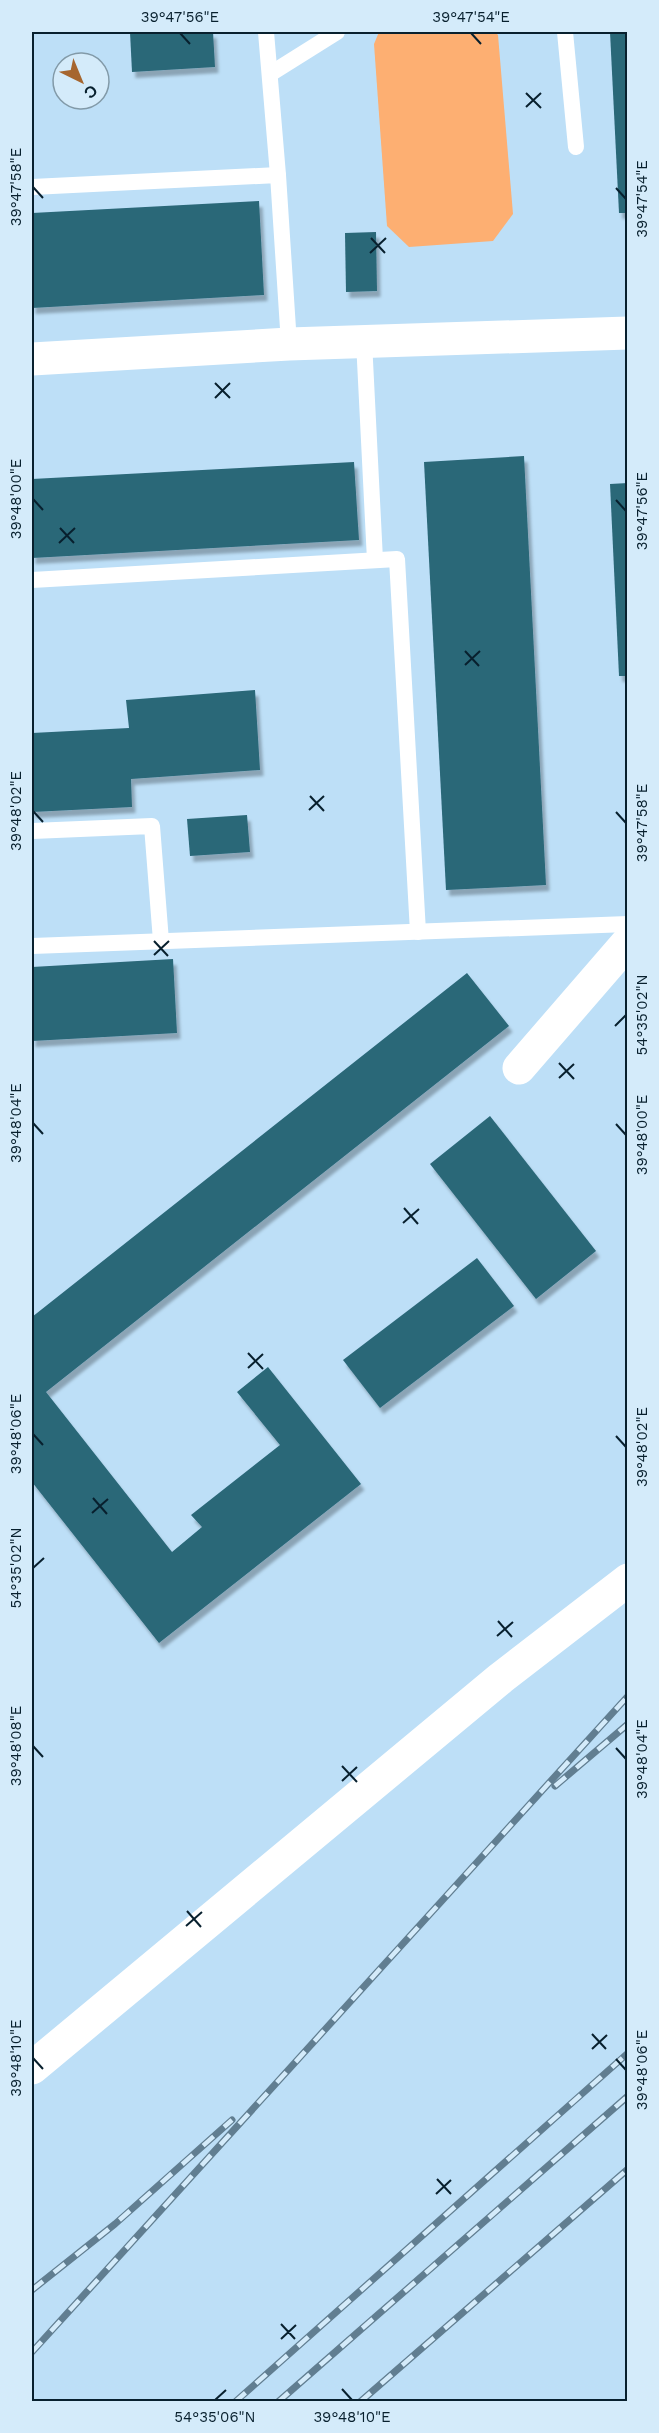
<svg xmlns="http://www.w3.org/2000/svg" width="659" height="2433" font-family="'Work Sans',sans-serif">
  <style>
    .green { fill: #fdaf72 }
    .building { fill: #2a6778; filter: url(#shadow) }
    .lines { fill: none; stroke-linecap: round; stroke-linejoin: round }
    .service { stroke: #fff; stroke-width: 16 }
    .minor { stroke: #fff; stroke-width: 33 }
    .rail-casing { stroke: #617e91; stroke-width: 7 }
    .rail { stroke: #d4ebfa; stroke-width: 4.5; stroke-dasharray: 14; stroke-linecap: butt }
    .ticks { fill: none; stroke: #08202e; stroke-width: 2 }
    .neatline { fill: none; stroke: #08202e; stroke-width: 2 }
    .ticks-label { font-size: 15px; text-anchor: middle; fill: #08202e }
  </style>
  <defs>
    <filter id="shadow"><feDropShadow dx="3.5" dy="6" stdDeviation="1.5" flood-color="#0004"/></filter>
  </defs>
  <rect width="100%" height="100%" fill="#bddff7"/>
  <path class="green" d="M379,32H495L498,35L513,214L493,241L409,247L387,226L374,44Z"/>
  <g class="building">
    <path d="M130,32H213L215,67L132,72Z"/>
    <path d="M610,32H628V213H619Z"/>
    <path d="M259,201L264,295L32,308V213Z"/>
    <path d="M376,232L377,291L346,292L345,233Z"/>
    <path d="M524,456L546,885L446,890L424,462Z"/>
    <path d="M354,462L359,540L32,558V479Z"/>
    <path d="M628,483V676H619L610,484Z"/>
    <path d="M255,690L260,770L131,779L132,807L32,812V733L129,728L126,700Z"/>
    <path d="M247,815L250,852L190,856L187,819Z"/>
    <path d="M173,959L177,1033L32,1041V967Z"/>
    <path d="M467,973L509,1026L46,1392L172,1552L202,1527L191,1515L280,1445L237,1392L268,1367L361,1484L159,1643L32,1482V1317Z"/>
    <path d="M490,1116L596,1251L536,1299L430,1164Z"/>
    <path d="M477,1258L514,1306L380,1408L343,1360Z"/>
  </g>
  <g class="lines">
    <g class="service">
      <path d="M266,32L278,175"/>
      <path d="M565,32L576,147"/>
      <path d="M270,74L337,32"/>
      <path d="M32,187L278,175L289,344"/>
      <path d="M364,341L375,560"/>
      <path d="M32,580L397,559L418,932"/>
      <path d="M32,831L152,826L161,941"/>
      <path d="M32,946L628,924"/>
    </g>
    <g class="minor">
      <path d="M32,359L289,344L628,333"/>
      <path d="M519,1068L628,942"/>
      <path d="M32,2068L501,1678L628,1580"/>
    </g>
    <g class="rail-casing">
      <g id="rail">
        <path d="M555,1786L628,1724"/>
        <path d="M32,2290L115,2224L232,2120"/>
        <path d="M32,2352L628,1696"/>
        <path d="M235,2402L628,2053"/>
        <path d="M278,2402L628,2096"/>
        <path d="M360,2402L628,2169"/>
      </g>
    </g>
    <use href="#rail" class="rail"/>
  </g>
  <path class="ticks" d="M180,33L190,44M471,33L481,44M526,93L541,108M526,107L541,93M33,187L43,198M616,188L626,199M371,238L385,253M370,253L386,238M215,383L230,398M215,398L230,383M33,499L43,510M616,500L626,511M60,528L74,543M59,543L75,528M465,651L479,666M465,665L480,651M310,796L324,811M309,810L324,796M33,811L43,822M616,812L626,823M154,941L168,956M154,955L169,941M615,1026L626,1015M559,1063L574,1079M559,1078L574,1064M33,1123L43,1134M616,1124L626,1135M404,1208L418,1224M403,1223L419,1209M248,1353L263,1369M248,1368L263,1354M33,1434L43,1445M616,1436L626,1447M93,1498L107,1514M92,1513L108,1499M33,1568L44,1558M498,1621L512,1637M497,1636L513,1622M33,1746L43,1757M616,1748L626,1759M342,1766L357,1782M342,1781L357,1767M187,1911L201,1927M186,1926L202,1912M592,2034L606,2049M592,2049L607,2035M33,2058L43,2069M616,2059L626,2070M437,2179L451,2194M436,2194L451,2180M281,2324L295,2339M281,2339L296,2325M342,2389L352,2400M215,2400L226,2390"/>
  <rect width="659" height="2433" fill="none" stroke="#d4ebfa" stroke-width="66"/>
  <g transform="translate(81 81) rotate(137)"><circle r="28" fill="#d4ebfa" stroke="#829aa8" stroke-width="1.5"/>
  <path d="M0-4.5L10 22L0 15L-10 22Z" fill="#a6662f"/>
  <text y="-9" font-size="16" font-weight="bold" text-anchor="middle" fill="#08202e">С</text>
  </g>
  <rect x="33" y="33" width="593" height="2367" class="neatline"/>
  <g class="ticks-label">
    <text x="180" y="22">39°47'56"E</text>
    <text x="471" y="22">39°47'54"E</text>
    <text transform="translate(16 187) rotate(-90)" y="5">39°47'58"E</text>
    <text transform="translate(642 199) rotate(-90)" y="5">39°47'54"E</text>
    <text transform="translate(16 499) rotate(-90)" y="5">39°48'00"E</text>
    <text transform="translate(642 511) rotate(-90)" y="5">39°47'56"E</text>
    <text transform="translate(16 811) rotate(-90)" y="5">39°48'02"E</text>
    <text transform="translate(642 823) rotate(-90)" y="5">39°47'58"E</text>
    <text transform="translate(642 1015) rotate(-90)" y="5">54°35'02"N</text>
    <text transform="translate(16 1123) rotate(-90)" y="5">39°48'04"E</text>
    <text transform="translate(642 1135) rotate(-90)" y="5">39°48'00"E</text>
    <text transform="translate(16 1434) rotate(-90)" y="5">39°48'06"E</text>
    <text transform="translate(642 1447) rotate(-90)" y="5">39°48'02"E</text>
    <text transform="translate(16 1568) rotate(-90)" y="5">54°35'02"N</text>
    <text transform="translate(16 1746) rotate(-90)" y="5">39°48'08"E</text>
    <text transform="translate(642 1759) rotate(-90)" y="5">39°48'04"E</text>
    <text transform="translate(16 2058) rotate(-90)" y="5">39°48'10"E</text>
    <text transform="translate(642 2070) rotate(-90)" y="5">39°48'06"E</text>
    <text x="215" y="2422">54°35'06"N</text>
    <text x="352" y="2422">39°48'10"E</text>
  </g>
</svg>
